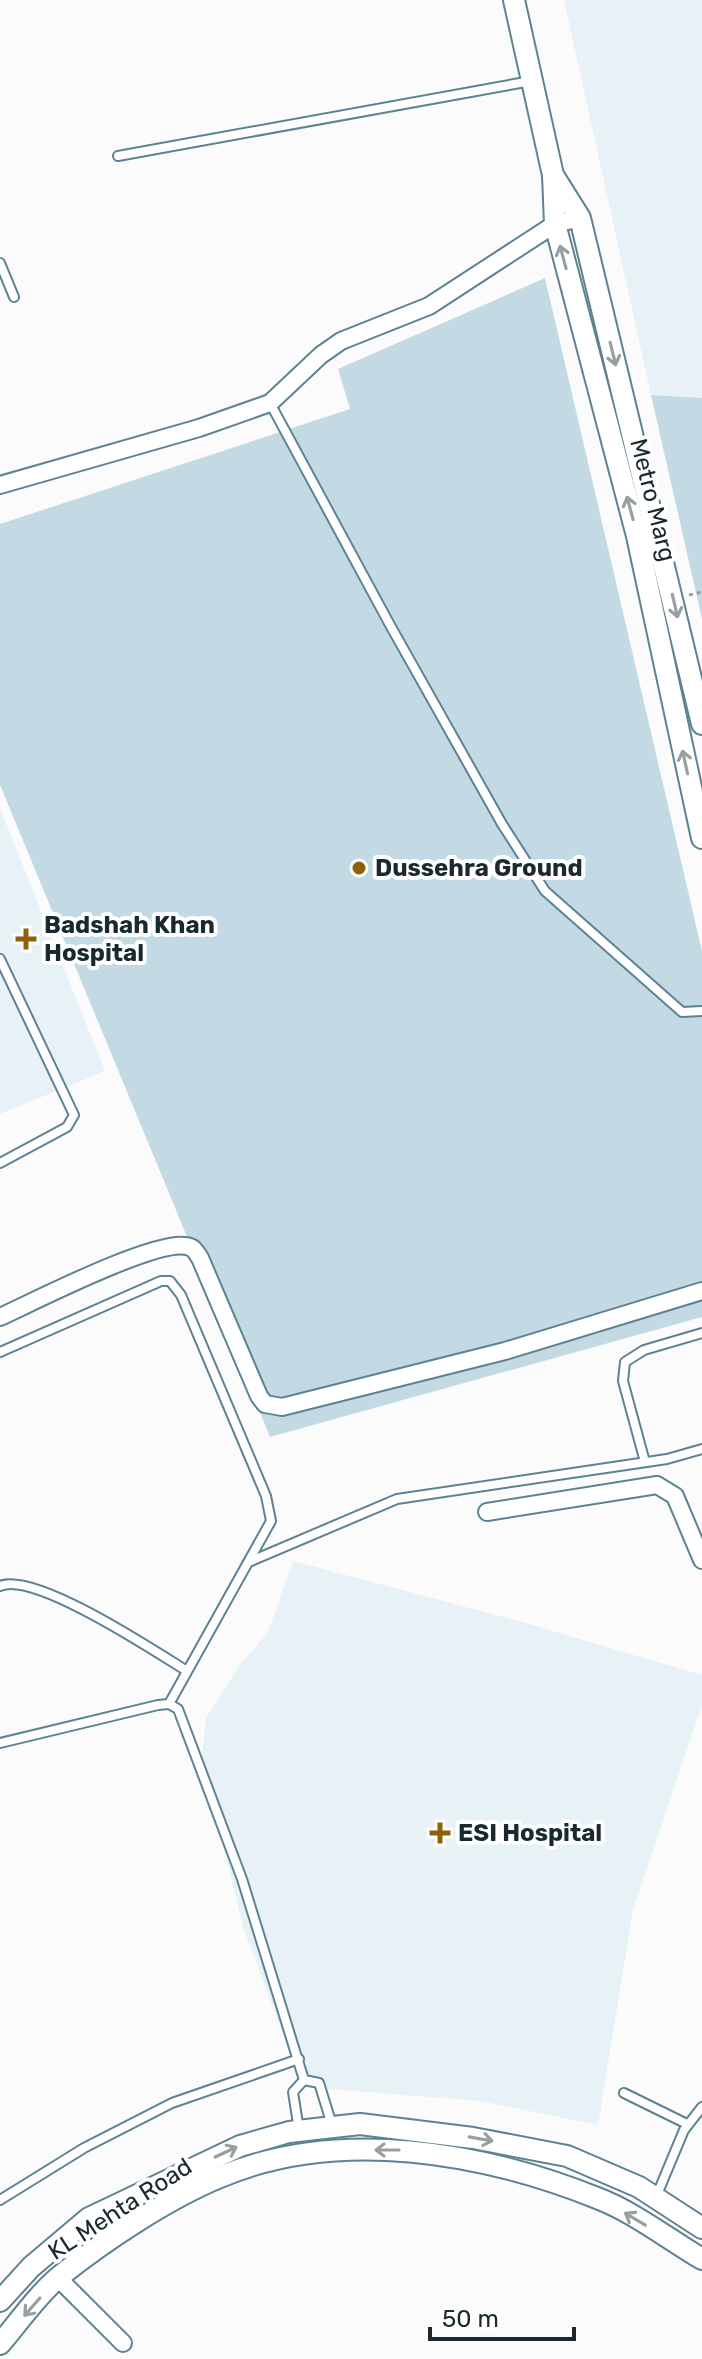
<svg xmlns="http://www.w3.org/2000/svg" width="702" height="2359" font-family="Rubik,sans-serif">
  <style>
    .built { fill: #e8f2f6 }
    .green { fill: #c3dae5 }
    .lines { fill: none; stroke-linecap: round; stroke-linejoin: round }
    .service-casing { stroke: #5d8393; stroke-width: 12 }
    .minor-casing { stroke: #5d8393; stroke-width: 20 }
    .tertiary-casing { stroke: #5d8393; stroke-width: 24 }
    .path { stroke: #9aa1a3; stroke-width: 3; stroke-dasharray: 4 4; stroke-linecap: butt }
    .service { stroke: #fff; stroke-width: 8 }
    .minor { stroke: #fff; stroke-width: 16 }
    .tertiary { stroke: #fff; stroke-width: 20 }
    .oneway { stroke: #989fa1 }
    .poi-dot { fill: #8e6007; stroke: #fff; stroke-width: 3 }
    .labels { text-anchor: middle; stroke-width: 8; stroke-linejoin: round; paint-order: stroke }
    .street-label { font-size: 24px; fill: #19292f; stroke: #fff }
    .poi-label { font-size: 24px; font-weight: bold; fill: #19292f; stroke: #fff; text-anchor: start }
  </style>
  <rect width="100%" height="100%" fill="#fbfbfb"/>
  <g class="built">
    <path d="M564,0H702V398L651,395Z"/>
    <path d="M0,808L105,1071L0,1114Z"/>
    <path d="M293,1561L522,1622L702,1675V1705L633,1910L598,2125L480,2101L303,2087L243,1927L202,1757L206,1718L239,1666L268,1632Z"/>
  </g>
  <g class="green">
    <path d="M545,278L702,951V1317L270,1437L0,785V524L350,409L338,369Z"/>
    <path d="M651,395L702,398V619Z"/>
  </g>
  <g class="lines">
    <g class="service-casing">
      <g id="service">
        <path d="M118,156L531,81"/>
        <path d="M0,263L14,297"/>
        <path d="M270,403L390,625L502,824L545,891L682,1012L702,1011"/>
        <path d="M0,959L74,1115L67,1127L0,1163"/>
        <path d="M0,1352L161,1281H170L181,1295L266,1496L271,1521L169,1704"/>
        <path d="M645,1462L623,1381L625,1362L644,1350L702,1333"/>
        <path d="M251,1561L397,1499L667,1459L702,1449"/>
        <path d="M0,1586C34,1571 153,1650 187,1671"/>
        <path d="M0,1743L158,1705L169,1704L178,1709L242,1879L304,2080"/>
        <path d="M304,2080L319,2083L332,2125"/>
        <path d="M624,2093L687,2124"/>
        <path d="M299,2130L293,2092L304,2080"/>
        <path d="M656,2197L684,2130L702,2107"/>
        <path d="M0,2200L84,2148L172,2103L299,2059"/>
      </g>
    </g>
    <g class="minor-casing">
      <g id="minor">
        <path d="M0,485L199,428L270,403L321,355L341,341L429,306L555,224L580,218"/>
        <path d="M0,1317C35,1301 154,1240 186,1246C194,1247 196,1252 200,1258L259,1396L265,1404L282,1407L505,1351L702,1291"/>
        <path d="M487,1512L657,1485L675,1496L702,1560"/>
        <path d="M58,2278L123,2343"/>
      </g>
    </g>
    <g class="tertiary-casing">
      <g id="tertiary">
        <path d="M514,0L553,175L555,224L637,536L702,838"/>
        <path d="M553,175L580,218L702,724"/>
        <path d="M0,2301L31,2267L89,2218L240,2146L289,2132L333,2127L360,2124L473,2138L567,2156L639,2187L702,2228"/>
        <path d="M0,2344C19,2322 38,2294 60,2276C105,2240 167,2199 220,2177C338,2127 482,2152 597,2198C634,2212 668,2239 702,2259"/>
      </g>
    </g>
    <path class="path" d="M689,595L702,592"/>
    <use href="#service" class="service"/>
    <use href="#minor" class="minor"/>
    <use href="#tertiary" class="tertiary"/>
  </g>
  <defs><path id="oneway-shaft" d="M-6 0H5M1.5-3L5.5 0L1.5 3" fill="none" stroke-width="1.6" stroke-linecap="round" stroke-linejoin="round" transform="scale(2)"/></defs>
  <g class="oneway">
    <use href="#oneway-shaft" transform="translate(563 257) rotate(-105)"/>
    <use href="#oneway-shaft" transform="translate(613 354) rotate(76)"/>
    <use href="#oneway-shaft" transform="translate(630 508) rotate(-105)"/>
    <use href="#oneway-shaft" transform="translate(675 606) rotate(77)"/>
    <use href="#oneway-shaft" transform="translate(685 762) rotate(-102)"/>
    <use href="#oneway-shaft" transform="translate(481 2139) rotate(10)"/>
    <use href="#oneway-shaft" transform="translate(387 2150) rotate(-180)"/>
    <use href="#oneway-shaft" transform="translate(226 2152) rotate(-25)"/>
    <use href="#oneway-shaft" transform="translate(635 2219) rotate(-149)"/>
    <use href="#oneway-shaft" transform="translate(32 2307) rotate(131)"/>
  </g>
  <g class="poi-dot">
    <circle cx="359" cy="868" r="8"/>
    <path d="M22 927h8v8h8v8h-8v8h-8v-8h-8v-8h8z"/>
    <path d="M436 1821h8v8h8v8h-8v8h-8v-8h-8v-8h8z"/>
  </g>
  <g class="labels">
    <g class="street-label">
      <text transform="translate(653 500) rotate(76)" y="8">Metro Marg</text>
      <text transform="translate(120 2209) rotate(-33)" y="8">KL Mehta Road</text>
    </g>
    <g class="poi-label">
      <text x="375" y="876">Dussehra Ground</text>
      <text x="44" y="933">Badshah Khan<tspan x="44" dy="28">Hospital</tspan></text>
      <text x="458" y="1841">ESI Hospital</text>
    </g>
  </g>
  <path d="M430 2327v12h144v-12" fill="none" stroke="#19292f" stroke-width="4"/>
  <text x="442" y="2327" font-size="24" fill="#19292f" stroke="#ffffff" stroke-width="6" paint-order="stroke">50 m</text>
</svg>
